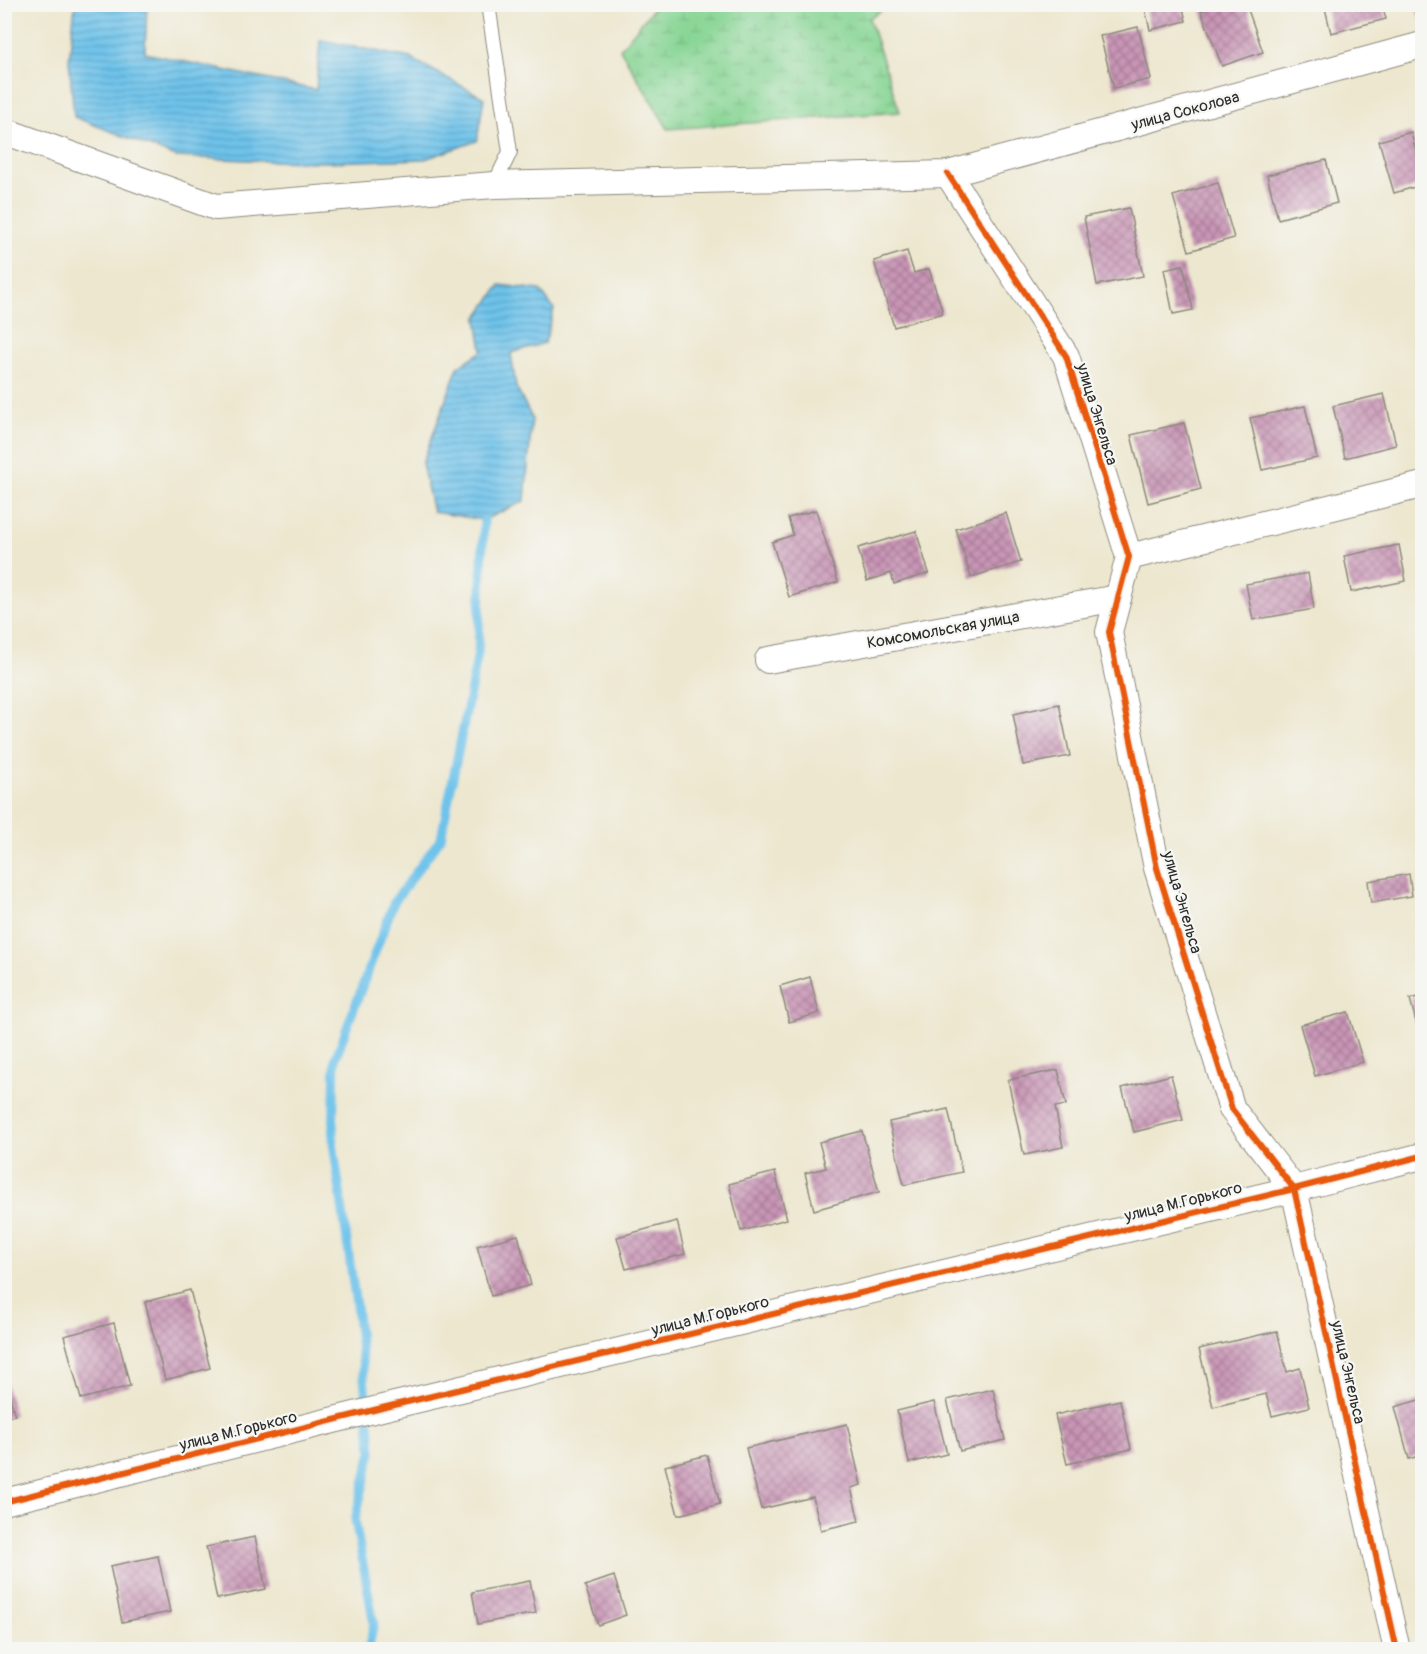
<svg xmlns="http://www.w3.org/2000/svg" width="1427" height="1654" font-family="Pangolin,sans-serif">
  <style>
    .wetland { fill: url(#wetland-marsh); stroke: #598060; stroke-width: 1.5 }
    .water { fill: url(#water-rules); stroke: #4c778b; stroke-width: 1.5 }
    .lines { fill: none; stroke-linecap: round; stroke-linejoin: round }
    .stream { stroke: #6ec3eb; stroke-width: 9 }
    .building { fill: url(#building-cross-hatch) }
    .lane-casing { stroke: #8c897d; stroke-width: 16 }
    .street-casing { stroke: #8c897d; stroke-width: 28 }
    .lane { stroke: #fff; stroke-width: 14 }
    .street { stroke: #fff; stroke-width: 26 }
    .cycleway-casing { stroke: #f6f6f2; stroke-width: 10 }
    .cycleway { stroke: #e8590c; stroke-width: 6 }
    .labels { text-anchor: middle; stroke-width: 4.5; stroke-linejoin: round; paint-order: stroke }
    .street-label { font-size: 16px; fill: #2b2b2b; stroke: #f6f6f2 }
  </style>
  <defs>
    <pattern id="wetland-marsh" width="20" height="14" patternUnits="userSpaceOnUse" patternTransform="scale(1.5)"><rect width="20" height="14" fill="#87d594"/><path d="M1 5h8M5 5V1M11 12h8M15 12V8" fill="none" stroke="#75b780"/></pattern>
    <pattern id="water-rules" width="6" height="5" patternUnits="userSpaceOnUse" patternTransform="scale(1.5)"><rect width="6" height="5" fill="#6ec3eb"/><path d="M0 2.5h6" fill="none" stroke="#5b9fbf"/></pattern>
    <pattern id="building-cross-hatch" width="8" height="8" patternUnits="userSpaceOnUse" patternTransform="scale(1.5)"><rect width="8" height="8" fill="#c995b6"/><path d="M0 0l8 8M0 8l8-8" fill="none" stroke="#a37a94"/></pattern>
  </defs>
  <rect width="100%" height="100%" fill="#f6f6f2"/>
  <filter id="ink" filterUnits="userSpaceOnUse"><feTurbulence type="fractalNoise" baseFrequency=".0167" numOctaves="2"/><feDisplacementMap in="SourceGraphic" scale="12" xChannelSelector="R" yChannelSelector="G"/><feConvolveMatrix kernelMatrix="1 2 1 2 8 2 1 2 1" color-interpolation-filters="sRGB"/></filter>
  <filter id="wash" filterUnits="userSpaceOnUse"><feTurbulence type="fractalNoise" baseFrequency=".008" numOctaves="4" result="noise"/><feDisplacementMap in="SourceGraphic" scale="24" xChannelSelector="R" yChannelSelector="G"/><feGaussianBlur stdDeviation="1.35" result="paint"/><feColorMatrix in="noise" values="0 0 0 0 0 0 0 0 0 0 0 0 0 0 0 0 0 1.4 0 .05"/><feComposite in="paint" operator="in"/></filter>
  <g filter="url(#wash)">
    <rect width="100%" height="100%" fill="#ede7cf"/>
    <path class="wetland" d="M656,5H890L869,18L900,112L668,129L620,49Z"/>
    <g class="water">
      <path d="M75,5H147L145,53L316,90L320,40L410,58L484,98L477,141L425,159L326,162L270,161L176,157L74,117L69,60Z"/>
      <path d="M500,285L540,290L554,309L545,343L511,353L516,387L532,418L525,501L484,520L433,512L422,464L458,367L482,351L477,318Z"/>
    </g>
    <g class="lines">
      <path class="stream" d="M368,1650L374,1624L355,1520L372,1451L356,1305L333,1142L335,1059L394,902L441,838L478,653L484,520"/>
    </g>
    <g id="blocks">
      <g class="building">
        <path d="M1144,4H1182L1186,21L1150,30Z"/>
        <path d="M1219,4H1246L1263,52L1222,66L1201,11Z"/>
        <path d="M1324,4H1382L1386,19L1331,33Z"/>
        <path d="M1415,4H1422V17L1419,18Z"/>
        <path d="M1138,27L1151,79L1114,88L1100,36Z"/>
        <path d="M1411,132L1422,176V185L1394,193L1379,141Z"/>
        <path d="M1326,160L1337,203L1278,219L1267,175Z"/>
        <path d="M1218,183L1234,238L1189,251L1173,196Z"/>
        <path d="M1129,208L1143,276L1097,285L1084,217Z"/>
        <path d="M907,251L914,273L929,269L943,313L894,327L874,261Z"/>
        <path d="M1183,265L1193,310L1173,314L1164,269Z"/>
        <path d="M1384,394L1396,445L1345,458L1333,406Z"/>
        <path d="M1305,406L1317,458L1262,470L1250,418Z"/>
        <path d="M1184,423L1201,489L1148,503L1131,435Z"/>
        <path d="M816,510L838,582L789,597L772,542L793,535L788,518Z"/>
        <path d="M1006,513L1021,562L971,577L956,529Z"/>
        <path d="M916,531L929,573L894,584L891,573L867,581L858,548Z"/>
        <path d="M1399,545L1406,581L1351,592L1344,556Z"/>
        <path d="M1308,573L1314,609L1253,620L1246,584Z"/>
        <path d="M1059,704L1070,756L1023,765L1013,714Z"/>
        <path d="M1409,874L1412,896L1371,903L1368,881Z"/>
        <path d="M810,977L819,1013L789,1022L780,986Z"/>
        <path d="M1422,996V1045L1410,999Z"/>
        <path d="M1348,1012L1363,1062L1315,1076L1300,1025Z"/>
        <path d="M1058,1070L1066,1105L1055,1107L1063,1147L1024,1155L1008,1080Z"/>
        <path d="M1171,1075L1183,1120L1134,1132L1122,1088Z"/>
        <path d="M948,1109L962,1172L904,1185L889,1122Z"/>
        <path d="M862,1131L879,1192L814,1210L805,1173L826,1168L819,1142Z"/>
        <path d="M775,1172L787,1219L741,1231L729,1184Z"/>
        <path d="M677,1221L685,1254L626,1269L617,1237Z"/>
        <path d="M518,1235L531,1285L491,1296L477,1246Z"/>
        <path d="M190,1290L210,1368L165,1380L145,1302Z"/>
        <path d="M114,1323L130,1386L81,1399L64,1336Z"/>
        <path d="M1277,1331L1287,1372L1300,1368L1309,1407L1272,1416L1266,1394L1213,1407L1199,1349Z"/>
        <path d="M4,1376L15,1415L4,1418Z"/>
        <path d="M993,1389L1005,1440L960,1451L947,1400Z"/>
        <path d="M1422,1399V1455L1409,1459L1395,1407Z"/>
        <path d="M1120,1400L1131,1449L1067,1464L1055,1415Z"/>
        <path d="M934,1402L947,1454L909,1463L897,1411Z"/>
        <path d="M847,1424L861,1485L851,1488L859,1521L821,1530L813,1497L761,1509L746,1448Z"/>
        <path d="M707,1455L720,1504L678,1515L665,1466Z"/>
        <path d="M255,1537L266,1589L217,1599L206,1547Z"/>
        <path d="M158,1556L170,1612L122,1622L110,1566Z"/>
        <path d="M614,1576L626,1615L598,1625L585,1586Z"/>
        <path d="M530,1581L536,1613L478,1624L472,1592Z"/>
      </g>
    </g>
  </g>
  <g filter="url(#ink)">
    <use href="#blocks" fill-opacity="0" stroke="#8c897d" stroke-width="1.5"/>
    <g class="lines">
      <g class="lane-casing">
        <path id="lane" d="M488,4L510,152L494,185"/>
      </g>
      <g class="street-casing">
        <g id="street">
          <path d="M4,131L216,207L494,185L948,174L1422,45"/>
          <path d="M948,174L1066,356L1129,557L1109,632L1157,868L1232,1109L1294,1189L1397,1650"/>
          <path d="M1129,557L1422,485"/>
          <path d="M768,660L1118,598"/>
          <path d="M4,1502L382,1408L1294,1189L1422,1156"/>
        </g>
      </g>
      <use href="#lane" class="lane"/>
      <use href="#street" class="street"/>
      <g class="cycleway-casing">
        <g id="cycleway">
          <path d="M948,174L1066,356L1129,557L1109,632L1157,868L1232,1109L1294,1189L1397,1650"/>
          <path d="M4,1502L382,1408L1294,1189L1422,1156"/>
        </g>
      </g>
      <use href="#cycleway" class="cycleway"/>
    </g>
  </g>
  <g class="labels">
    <g class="street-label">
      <text transform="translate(1185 110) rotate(-15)" y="6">улица Соколова</text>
      <text transform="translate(1098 414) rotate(73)" y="6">улица Энгельса</text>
      <text transform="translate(943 629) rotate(-10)" y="6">Комсомольская улица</text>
      <text transform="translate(1183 902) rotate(74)" y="6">улица Энгельса</text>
      <text transform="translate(1183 1201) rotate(-14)" y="6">улица М.Горького</text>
      <text transform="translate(710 1315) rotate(-14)" y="6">улица М.Горького</text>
      <text transform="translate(1349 1372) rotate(77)" y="6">улица Энгельса</text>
      <text transform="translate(238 1430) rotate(-14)" y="6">улица М.Горького</text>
    </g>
  </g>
  <rect width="1427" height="1654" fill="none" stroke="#f6f6f2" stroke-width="24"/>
</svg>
